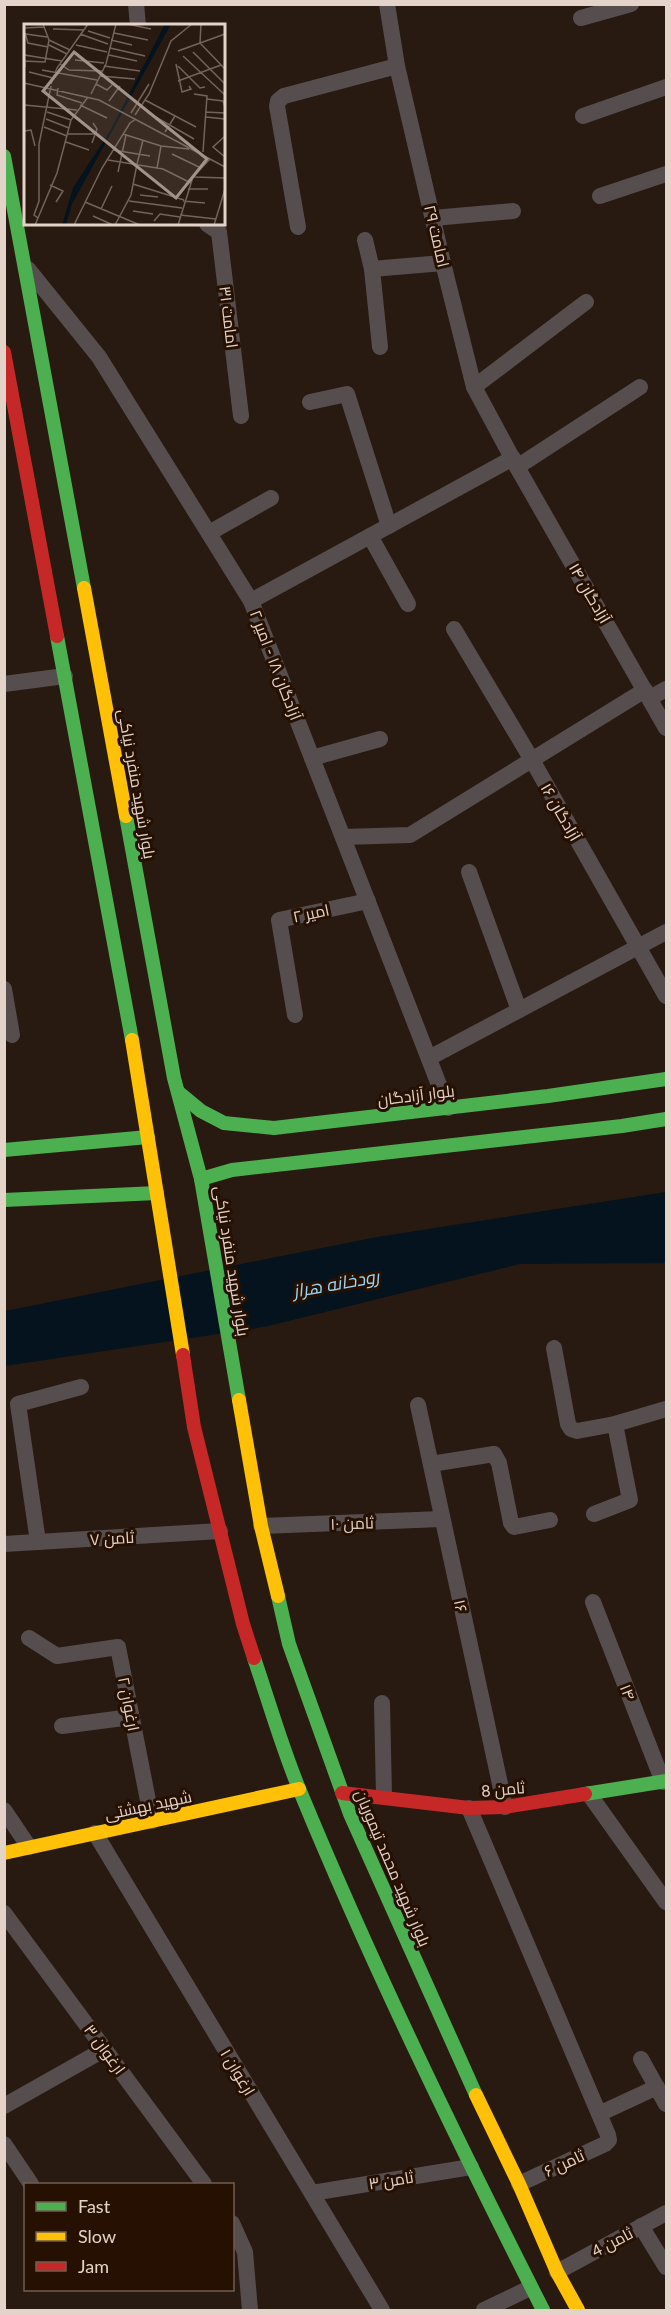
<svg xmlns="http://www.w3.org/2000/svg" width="671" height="2315" font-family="Lato,Cairo,sans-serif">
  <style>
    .water { fill: #04131d }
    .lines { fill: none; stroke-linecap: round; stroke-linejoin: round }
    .street { stroke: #564e4e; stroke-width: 16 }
    .fast { stroke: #4caf50; stroke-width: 14 }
    .slow { stroke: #ffc107; stroke-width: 14 }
    .jam { stroke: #c62828; stroke-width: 14 }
    .labels { text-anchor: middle; stroke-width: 6; stroke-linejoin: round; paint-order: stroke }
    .street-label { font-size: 16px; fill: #e4d3c9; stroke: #261002 }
    .water-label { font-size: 18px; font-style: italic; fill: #9ad6f6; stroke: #261002 }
    .inset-road { fill: none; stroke: #73645b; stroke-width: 1.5 }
    .view { fill: #a29289; fill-opacity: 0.15; stroke: #a29289; stroke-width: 3 }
    .inset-edge { fill: none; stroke: #e4d3c9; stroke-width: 3 }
  </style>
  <rect width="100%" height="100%" fill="#281a11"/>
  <path class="water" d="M666,1192V1263L520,1264L264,1327L5,1366V1311L377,1237Z"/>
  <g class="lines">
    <g class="street">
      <path d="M136,4L138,26"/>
      <path d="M387,4L397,66L443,263L474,387L517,467L666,728"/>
      <path d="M581,18L631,4"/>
      <path d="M583,116L666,87"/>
      <path d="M600,196L666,174"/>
      <path d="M433,218L513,211"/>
      <path d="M207,224L219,232L241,416"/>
      <path d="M298,227L277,106L278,101L284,96L397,66"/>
      <path d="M365,240L372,269L380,347"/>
      <path d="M28,269L99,357L251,601L448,1108"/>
      <path d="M372,269L443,263"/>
      <path d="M474,387L586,302"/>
      <path d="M310,402L347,394L389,526"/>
      <path d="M517,467L640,387"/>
      <path d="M209,533L271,498"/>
      <path d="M370,536L408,604"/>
      <path d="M251,601L513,458"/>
      <path d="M454,629L532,760L666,996"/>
      <path d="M4,684L65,676"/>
      <path d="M650,698L666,689"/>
      <path d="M312,758L380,739"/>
      <path d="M343,837L410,835L645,690"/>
      <path d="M469,872L519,1010"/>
      <path d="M4,989L12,1035"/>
      <path d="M295,1015L279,920L368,901"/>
      <path d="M429,1058L666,932"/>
      <path d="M554,1348L568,1424L571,1429L577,1431L615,1424"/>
      <path d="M418,1405L505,1807"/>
      <path d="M431,1464L494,1454L499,1463L511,1523L514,1527L550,1520"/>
      <path d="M594,1514L630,1500L615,1424L666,1409"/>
      <path d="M261,1526L442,1519"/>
      <path d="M38,1542L18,1404L81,1387"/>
      <path d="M4,1544L220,1531"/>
      <path d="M593,1602L663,1782"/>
      <path d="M29,1638L57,1656L118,1647L152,1821"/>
      <path d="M382,1703L384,1796"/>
      <path d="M62,1726L131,1717"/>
      <path d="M589,1794L666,1902"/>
      <path d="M469,1808L608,2135L609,2140L605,2144L519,2184"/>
      <path d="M4,1810L29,1847"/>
      <path d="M95,1833L382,2310"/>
      <path d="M4,1913L204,2184"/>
      <path d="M641,2059L666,2104"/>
      <path d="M4,2106L105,2049"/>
      <path d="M601,2113L657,2087"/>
      <path d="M4,2144L31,2184"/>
      <path d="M312,2193L471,2167"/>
      <path d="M232,2223L245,2252L250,2310"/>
      <path d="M641,2226L666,2267"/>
      <path d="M557,2272L666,2213"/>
      <path d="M484,2310L530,2288"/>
    </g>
    <g class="fast">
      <path d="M4,156L84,588"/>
      <path d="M57,636L132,1040"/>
      <path d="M126,816L174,1078L201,1179L239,1400"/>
      <path d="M178,1092L201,1111L224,1123L274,1128L548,1096L666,1079"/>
      <path d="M4,1150L148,1137"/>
      <path d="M201,1179L232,1170L622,1126L666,1119"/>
      <path d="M4,1200L157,1193"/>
      <path d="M278,1596L289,1644L350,1814L476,2095"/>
      <path d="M254,1658C269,1702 282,1748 300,1791C373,1968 457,2140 543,2310"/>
      <path d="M585,1794L666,1781"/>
    </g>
    <g class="slow">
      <path d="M84,588L126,816"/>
      <path d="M132,1040L183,1355"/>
      <path d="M239,1400L261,1526L278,1596"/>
      <path d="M4,1853L299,1789"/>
      <path d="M476,2095L519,2184L557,2272L578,2310"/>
    </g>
    <g class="jam">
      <path d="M4,352L57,636"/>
      <path d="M183,1355L194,1427L243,1624L254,1658"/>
      <path d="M342,1793L469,1808L505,1807L585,1794"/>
    </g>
  </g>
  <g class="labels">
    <g class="street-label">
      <text transform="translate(437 236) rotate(77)" y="6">امامت ۲۹</text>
      <text transform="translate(229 317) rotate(83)" y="6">امامت ۳۱</text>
      <text transform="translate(590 593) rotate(60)" y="6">آزادگان ۱۴</text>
      <text transform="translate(276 665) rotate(69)" y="6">آزادگان ۱۸ - امیر ۲</text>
      <text transform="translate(137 784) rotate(80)" y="6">بلوار شهید منفرد نیاکی</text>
      <text transform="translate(561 812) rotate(60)" y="6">آزادگان ۱۶</text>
      <text transform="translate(311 913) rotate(-12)" y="6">امیر ۲</text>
      <text transform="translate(416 1095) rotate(-7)" y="6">بلوار آزادگان</text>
      <text transform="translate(232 1261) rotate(81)" y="6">بلوار شهید منفرد نیاکی</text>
      <text transform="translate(352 1523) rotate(-2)" y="6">ثامن ۱۰</text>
      <text transform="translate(112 1538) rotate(-3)" y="6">ثامن ۷</text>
      <text transform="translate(461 1606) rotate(78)" y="6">۱۶</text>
      <text transform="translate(628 1692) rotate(69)" y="6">۱۴</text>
      <text transform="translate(129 1704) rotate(79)" y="6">ارغوان ۲</text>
      <text transform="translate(503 1789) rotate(-5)" y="6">ثامن 8</text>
      <text transform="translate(148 1805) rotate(-12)" y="6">شهید بهشتی</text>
      <text transform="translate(393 1868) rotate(67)" y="6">بلوار شهید محمد تیموریان</text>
      <text transform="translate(105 2049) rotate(54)" y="6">ارغوان ۳</text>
      <text transform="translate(238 2072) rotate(59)" y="6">ارغوان ۱</text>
      <text transform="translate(564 2163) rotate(-25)" y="6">ثامن ۶</text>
      <text transform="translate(391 2180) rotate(-9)" y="6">ثامن ۳</text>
      <text transform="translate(612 2242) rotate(-28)" y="6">ثامن 4</text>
    </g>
    <g class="water-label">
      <text transform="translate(336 1284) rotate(-10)" y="6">رودخانه هراز</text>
    </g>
  </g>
  <g transform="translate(24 24)">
    <rect width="201" height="201" fill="#281a11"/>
    <path d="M141,0H147L48,180L42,201H38L49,164L86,107Z" fill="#04131d"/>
    <path class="inset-road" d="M103,0L127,5M177,0L176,19L201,45M0,4L20,3M29,5L60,6M64,7L86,14M1,9L4,19L24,23M90,9L124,16M2,10L23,13M56,10L84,20M25,16L46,26M87,16L108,21M25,21L43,30M52,21L83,28M86,24L121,32M154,27L201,10M169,28L201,60M85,31L113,37M159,32L201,71M51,36L80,39M0,37L21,38L25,16L19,0M36,40L45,46L78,47M152,40L158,68L167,65L165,62M80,42L116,47M154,42L176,64L181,63M1,43L0,31L38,37M18,46L73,56M5,48L29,54M76,52L111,55M154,57L197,41M0,59L75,76L201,143M27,60L33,44L64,0M72,60L83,66L88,61M34,64L33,71L58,79M67,70L82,40L92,0M170,70L183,72L179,128M183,75L199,77L201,83M121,76L172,103M85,77L96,62M0,81L53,86M56,81L83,94M23,88L47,96M123,88L170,115M182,88L201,89M107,89L125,60M111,91L125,70L147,17L168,0M182,93L201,95M22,95L45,104M20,103L43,112M0,107L7,106L11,122M141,108L151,92M44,110H70M99,110L137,122L165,125M200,113L189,123L201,133M42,118L65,126M68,119L73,105L69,99M89,126L126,132M148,130L177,144M84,136L139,145L167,159M113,140L119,116M133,144L137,122M94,148L102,111M170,153L201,154M109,160L160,176M26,161L39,167L32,178M164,165H184M116,171L134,173M105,177L158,184M159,177L181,179M61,178L116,201M77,185L88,162M109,187L129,190M156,191L192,195M69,192L89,201M14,194L10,191L15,177V120L27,62M130,197L136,190L156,193M11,201L33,149L47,96L64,73M50,201L78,144L106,99L112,95M91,201L107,171L113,140M154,201L169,153L186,135M190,201L201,165"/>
    <path class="view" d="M50,28L183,135L152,174L19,67Z"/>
    <rect width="201" height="201" class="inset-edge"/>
  </g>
  <rect width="671" height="2315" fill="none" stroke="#e4d3c9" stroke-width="12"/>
  <rect x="24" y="2183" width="210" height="108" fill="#261002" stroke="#725e52" stroke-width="1.5"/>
  <rect x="36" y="2202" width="30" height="9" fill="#4caf50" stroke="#725e52" stroke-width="1.5"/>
  <text x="78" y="2213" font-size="18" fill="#e4d3c9">Fast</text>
  <rect x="36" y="2232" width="30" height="9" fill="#ffc107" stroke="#725e52" stroke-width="1.5"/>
  <text x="78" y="2243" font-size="18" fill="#e4d3c9">Slow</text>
  <rect x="36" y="2262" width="30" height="9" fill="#c62828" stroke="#725e52" stroke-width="1.5"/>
  <text x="78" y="2273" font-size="18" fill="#e4d3c9">Jam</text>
</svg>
